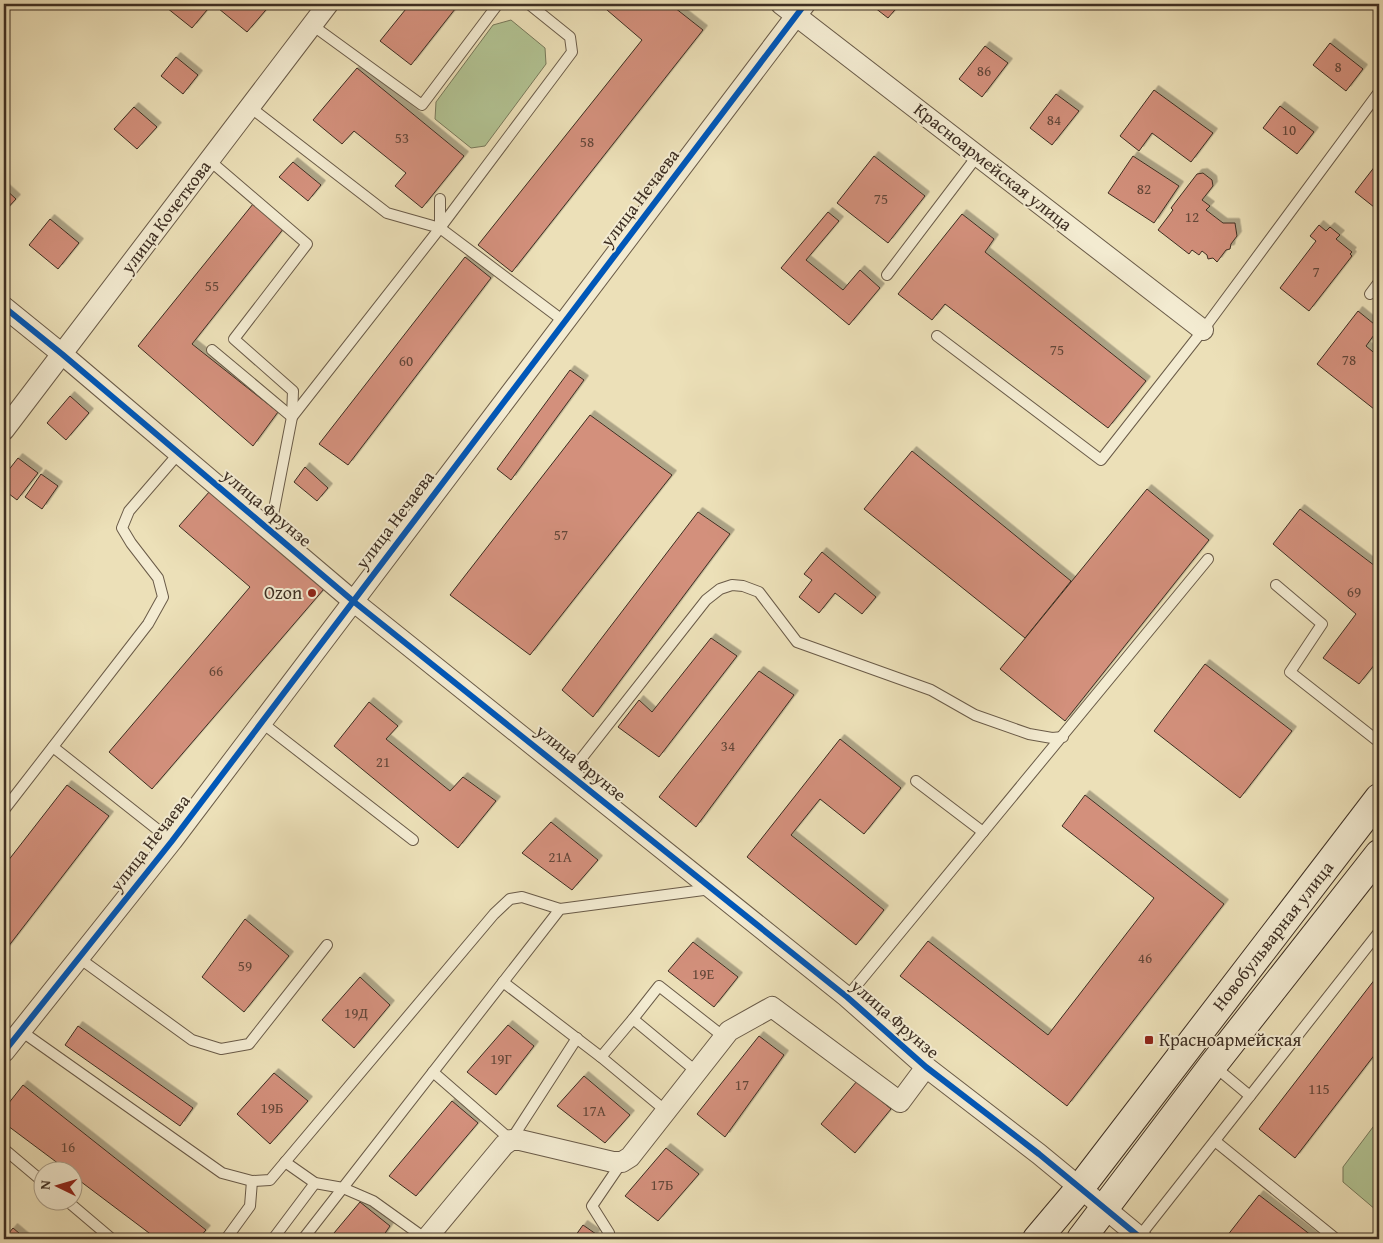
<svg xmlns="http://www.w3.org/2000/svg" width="1383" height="1243" font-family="'Gentium Book Plus',serif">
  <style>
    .green { fill: #b2c393; stroke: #78795b }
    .building { fill: #d3907b; stroke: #3e2f23; filter: url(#shadow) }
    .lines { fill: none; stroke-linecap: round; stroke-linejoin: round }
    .service-casing { stroke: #6a5b48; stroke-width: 12 }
    .minor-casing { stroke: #6a5b48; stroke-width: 22 }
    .secondary-casing { stroke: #3e2f23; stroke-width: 30 }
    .service { stroke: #f3ebd1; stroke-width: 10 }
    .minor { stroke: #f3ebd1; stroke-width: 20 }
    .secondary { stroke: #f3ebd1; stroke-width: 28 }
    .cycleway-casing { stroke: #f3ebd1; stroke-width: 9 }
    .cycleway { stroke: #0057b8; stroke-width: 6 }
    .poi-dot { fill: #8f2418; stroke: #f3ebd1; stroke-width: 2 }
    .labels { text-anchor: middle; stroke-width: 4; stroke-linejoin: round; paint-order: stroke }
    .number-label { font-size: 15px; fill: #634739 }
    .street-label { font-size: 18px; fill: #3e2f23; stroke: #f3ebd1 }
    .poi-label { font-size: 18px; fill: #3e2f23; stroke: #f3ebd1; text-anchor: end }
  </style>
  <defs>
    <filter id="shadow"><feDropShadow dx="4.5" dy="-4.5" stdDeviation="0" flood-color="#0004"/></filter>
  </defs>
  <rect width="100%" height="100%" fill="#ece0b8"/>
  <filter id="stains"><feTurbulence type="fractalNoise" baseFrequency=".004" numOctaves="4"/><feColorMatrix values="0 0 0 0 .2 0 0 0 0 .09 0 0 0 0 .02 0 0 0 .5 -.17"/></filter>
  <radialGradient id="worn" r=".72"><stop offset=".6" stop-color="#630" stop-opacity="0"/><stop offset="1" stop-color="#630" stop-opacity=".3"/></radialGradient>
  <g class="green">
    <path d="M511,20L545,48L546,64L485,146L471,148L435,119L436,102L493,25Z"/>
    <path d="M1379,1119V1210H1376L1343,1182V1167Z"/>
  </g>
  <g class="building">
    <path d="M162,4H212L192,28Z"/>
    <path d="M213,4H271L247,32Z"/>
    <path d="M410,4H459L411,65L380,41Z"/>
    <path d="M600,4H670L703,30L512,272L478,245L642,40Z"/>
    <path d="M870,4H900L888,18Z"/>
    <path d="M1330,43L1363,69L1346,91L1313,65Z"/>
    <path d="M985,46L1008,63L982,97L959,79Z"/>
    <path d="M176,57L198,75L183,94L161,76Z"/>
    <path d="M357,68L464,156L422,208L395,186L406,173L354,131L342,144L313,120Z"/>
    <path d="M1154,90L1213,133L1191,162L1152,133L1139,151L1120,136Z"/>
    <path d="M1056,94L1079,111L1052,145L1030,128Z"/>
    <path d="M1280,106L1314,132L1297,154L1263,128Z"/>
    <path d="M134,107L157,127L137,149L114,129Z"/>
    <path d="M874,156L925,196L888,243L837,203Z"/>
    <path d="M1133,156L1179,186L1154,223L1108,193Z"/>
    <path d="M1379,161V211L1355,192Z"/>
    <path d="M293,162L321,185L308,201L279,177Z"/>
    <path d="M1203,173L1212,180L1213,186L1202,200L1210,206L1206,210L1223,223H1235L1237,236L1231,244L1230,249L1226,250L1217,262L1213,258L1208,259L1207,255L1202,251L1199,255L1192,250L1189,254L1158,230L1173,210L1171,208L1197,174Z"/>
    <path d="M4,188L16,199L4,212Z"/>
    <path d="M253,204L284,228L192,344L278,412L253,446L138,346Z"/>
    <path d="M828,212L839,221L806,260L843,290L860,270L880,288L849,325L781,268Z"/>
    <path d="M962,214L994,239L985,252L1146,381L1108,428L945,304L932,320L898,294Z"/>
    <path d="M50,219L79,243L58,269L29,245Z"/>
    <path d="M1319,225L1326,231L1330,227L1340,235L1336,239L1352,252L1350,254L1352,256L1309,311L1280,288L1316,241L1310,236Z"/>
    <path d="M465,257L491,278L348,465L319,444Z"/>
    <path d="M1358,311L1379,328L1366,346L1379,357V413L1317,364Z"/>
    <path d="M570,370L584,380L511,480L497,469Z"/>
    <path d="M70,396L89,413L66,440L47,423Z"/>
    <path d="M590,415L672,475L530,655L450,595Z"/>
    <path d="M912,451L1071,581L1025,638L864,509Z"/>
    <path d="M18,458L38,473L17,500L4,490V476Z"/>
    <path d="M305,467L328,488L317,501L294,482Z"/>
    <path d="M41,474L58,486L42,509L25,497Z"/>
    <path d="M1147,489L1209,540L1065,721L1000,669Z"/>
    <path d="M210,491L324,589L152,789L109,752L250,587L179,526Z"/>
    <path d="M1300,509L1379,569V659L1359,684L1323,658L1356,614L1273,544Z"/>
    <path d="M698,512L730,534L593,717L562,690Z"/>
    <path d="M822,552L876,597L862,614L835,593L819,613L799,597L812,580L804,574Z"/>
    <path d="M711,638L737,656L659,757L618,727L639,700L652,712Z"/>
    <path d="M1205,664L1292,731L1240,798L1154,731Z"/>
    <path d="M759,671L794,695L696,827L659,797Z"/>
    <path d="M369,702L398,726L386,739L450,791L463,777L496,801L458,848L334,746Z"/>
    <path d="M840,739L901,788L864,834L820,799L791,835L884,910L856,945L747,857Z"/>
    <path d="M67,785L109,816L4,952V866Z"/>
    <path d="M1085,795L1224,904L1067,1106L900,976L928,941L1048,1035L1154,898L1062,826Z"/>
    <path d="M551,822L598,860L572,890L522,853Z"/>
    <path d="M245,919L289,956L244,1012L202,977Z"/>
    <path d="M693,942L738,977L714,1007L668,971Z"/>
    <path d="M1379,974V1049L1295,1158L1259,1129Z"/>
    <path d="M360,977L390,1005L354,1048L322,1020Z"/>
    <path d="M508,1025L534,1046L496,1095L467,1072Z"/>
    <path d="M78,1026L193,1108L180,1126L65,1045Z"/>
    <path d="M759,1036L784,1055L725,1137L697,1114Z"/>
    <path d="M274,1073L308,1101L270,1144L237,1114Z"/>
    <path d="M584,1076L630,1115L605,1143L557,1106Z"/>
    <path d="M857,1081L891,1109L855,1153L821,1124Z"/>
    <path d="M23,1085L206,1230L198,1239H157L72,1175V1170H67L4,1123V1109Z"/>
    <path d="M452,1101L478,1123L416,1196L389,1176Z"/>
    <path d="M666,1148L699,1174L658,1221L625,1196Z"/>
    <path d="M1259,1195L1316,1239H1232L1227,1236Z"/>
    <path d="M360,1202L390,1226L381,1239H329Z"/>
    <path d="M583,1225L596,1234L592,1239H573Z"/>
    <path d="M13,1228L26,1239H4Z"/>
  </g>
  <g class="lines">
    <g class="service-casing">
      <g id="service">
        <path d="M312,25L422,105L498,4"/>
        <path d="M250,107L387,213L440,228L565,322"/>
        <path d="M209,160L307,244L234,339L293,391L292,417L270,530"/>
        <path d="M440,199V228"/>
        <path d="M887,275L978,155"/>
        <path d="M1370,294L1379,282"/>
        <path d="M937,336L1101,460L1203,330L1379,92"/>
        <path d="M212,350L292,417L440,228L572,52L570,37L529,4"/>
        <path d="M1276,585L1322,624L1290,672L1379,742"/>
        <path d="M261,722L413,840"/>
        <path d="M53,747L172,841"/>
        <path d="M570,773L706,600L720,589L732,585L743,586L759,592L797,642L931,690L975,715L1029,734L1052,738L1063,737"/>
        <path d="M916,781L983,832"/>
        <path d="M4,810L148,624L163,597L158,578L131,543L122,528L129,511L179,453"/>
        <path d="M79,958L192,1040L221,1049L249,1044L327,945"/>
        <path d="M503,982L601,1057"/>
        <path d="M847,997L1208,559"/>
        <path d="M633,1019L659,986L724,1037"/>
        <path d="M21,1031L222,1173L252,1181L270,1180L494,914L510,899L522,897L560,909"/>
        <path d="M1214,1066L1250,1096"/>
        <path d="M433,1072L511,1140L577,1038"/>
        <path d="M666,1111L601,1057L633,1019L697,1072"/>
        <path d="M1215,1141L1336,1239"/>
        <path d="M4,1149L42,1181"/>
        <path d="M285,1162L315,1183L343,1188L373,1201L426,1239"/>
        <path d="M66,1200L112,1239"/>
        <path d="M1139,1237L1379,932"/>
        <path d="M226,1239L250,1206L252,1181"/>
        <path d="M273,1239L315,1183"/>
        <path d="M303,1239L560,909L711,889"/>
        <path d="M604,1239L609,1233L592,1206L622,1162"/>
      </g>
    </g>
    <g class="minor-casing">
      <g id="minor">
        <path d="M781,4L1203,330"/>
        <path d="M4,307L62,354L353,601L847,997L926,1067L1039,1154L1142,1239"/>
        <path d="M4,430L328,4"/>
        <path d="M4,1052L172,841L805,4"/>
        <path d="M426,1239L504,1145L511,1140H520L613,1162H622L630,1157L729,1031L772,1007L900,1102L926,1067"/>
      </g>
    </g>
    <g class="secondary-casing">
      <g id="secondary">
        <path d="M1037,1239L1080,1188L1379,798"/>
        <path d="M1081,1239L1213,1065L1379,854"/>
      </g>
    </g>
    <use href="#service" class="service"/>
    <use href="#minor" class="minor"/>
    <use href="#secondary" class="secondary"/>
    <g class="cycleway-casing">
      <g id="cycleway">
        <path d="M4,307L62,354L353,601L847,997L926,1067L1039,1154L1142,1239"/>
        <path d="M4,1052L172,841L805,4"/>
      </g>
    </g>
    <use href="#cycleway" class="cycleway"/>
  </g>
  <g class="poi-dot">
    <circle cx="312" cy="593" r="5"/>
    <rect x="1144" y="1035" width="10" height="10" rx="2.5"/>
  </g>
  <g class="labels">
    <g class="number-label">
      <text x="1338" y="72">8</text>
      <text x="984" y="76">86</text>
      <text x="1054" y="125">84</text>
      <text x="1289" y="135">10</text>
      <text x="402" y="143">53</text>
      <text x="587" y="147">58</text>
      <text x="1144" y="194">82</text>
      <text x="881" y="204">75</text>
      <text x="1192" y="222">12</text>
      <text x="1316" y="277">7</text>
      <text x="212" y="291">55</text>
      <text x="1057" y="355">75</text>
      <text x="1349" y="365">78</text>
      <text x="406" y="366">60</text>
      <text x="561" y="540">57</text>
      <text x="1354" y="597">69</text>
      <text x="216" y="676">66</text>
      <text x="728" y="751">34</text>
      <text x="383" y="767">21</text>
      <text x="560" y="862">21А</text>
      <text x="1145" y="963">46</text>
      <text x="245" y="971">59</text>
      <text x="703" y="979">19Е</text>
      <text x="356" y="1018">19Д</text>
      <text x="501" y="1064">19Г</text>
      <text x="742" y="1090">17</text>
      <text x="1319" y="1094">115</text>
      <text x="272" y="1113">19Б</text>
      <text x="594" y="1116">17А</text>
      <text x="68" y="1152">16</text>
      <text x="662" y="1190">17Б</text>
    </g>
    <g class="street-label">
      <text transform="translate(993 167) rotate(38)" y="6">Красноармейская улица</text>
      <text transform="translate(640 198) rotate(-53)" y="6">улица Нечаева</text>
      <text transform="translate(166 217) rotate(-53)" y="6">улица Кочеткова</text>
      <text transform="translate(267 508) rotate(40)" y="6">улица Фрунзе</text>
      <text transform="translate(395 520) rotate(-53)" y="6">улица Нечаева</text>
      <text transform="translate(581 763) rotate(39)" y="6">улица Фрунзе</text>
      <text transform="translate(150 843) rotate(-52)" y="6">улица Нечаева</text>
      <text transform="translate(1273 936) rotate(-52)" y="6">Новобульварная улица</text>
      <text transform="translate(895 1019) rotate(41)" y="6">улица Фрунзе</text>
    </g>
    <g class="poi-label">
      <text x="302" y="599">Ozon</text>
      <text x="1159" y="1046" text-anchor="start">Красноармейская</text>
    </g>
  </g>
  <rect width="1383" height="1243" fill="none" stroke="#ece0b8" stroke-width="20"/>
  <rect x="5" y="5" width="1373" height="1233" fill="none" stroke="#3e2f23" stroke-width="2.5"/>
  <rect x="10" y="10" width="1363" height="1223" fill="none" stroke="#3e2f23"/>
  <g transform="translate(58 1186) rotate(275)"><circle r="24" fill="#f3ebd1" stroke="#aba08b"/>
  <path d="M0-4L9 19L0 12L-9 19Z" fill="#8f2418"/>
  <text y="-8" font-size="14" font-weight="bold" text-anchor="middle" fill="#3e2f23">N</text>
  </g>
  <rect width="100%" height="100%" filter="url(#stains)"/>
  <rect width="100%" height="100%" fill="url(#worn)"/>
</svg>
